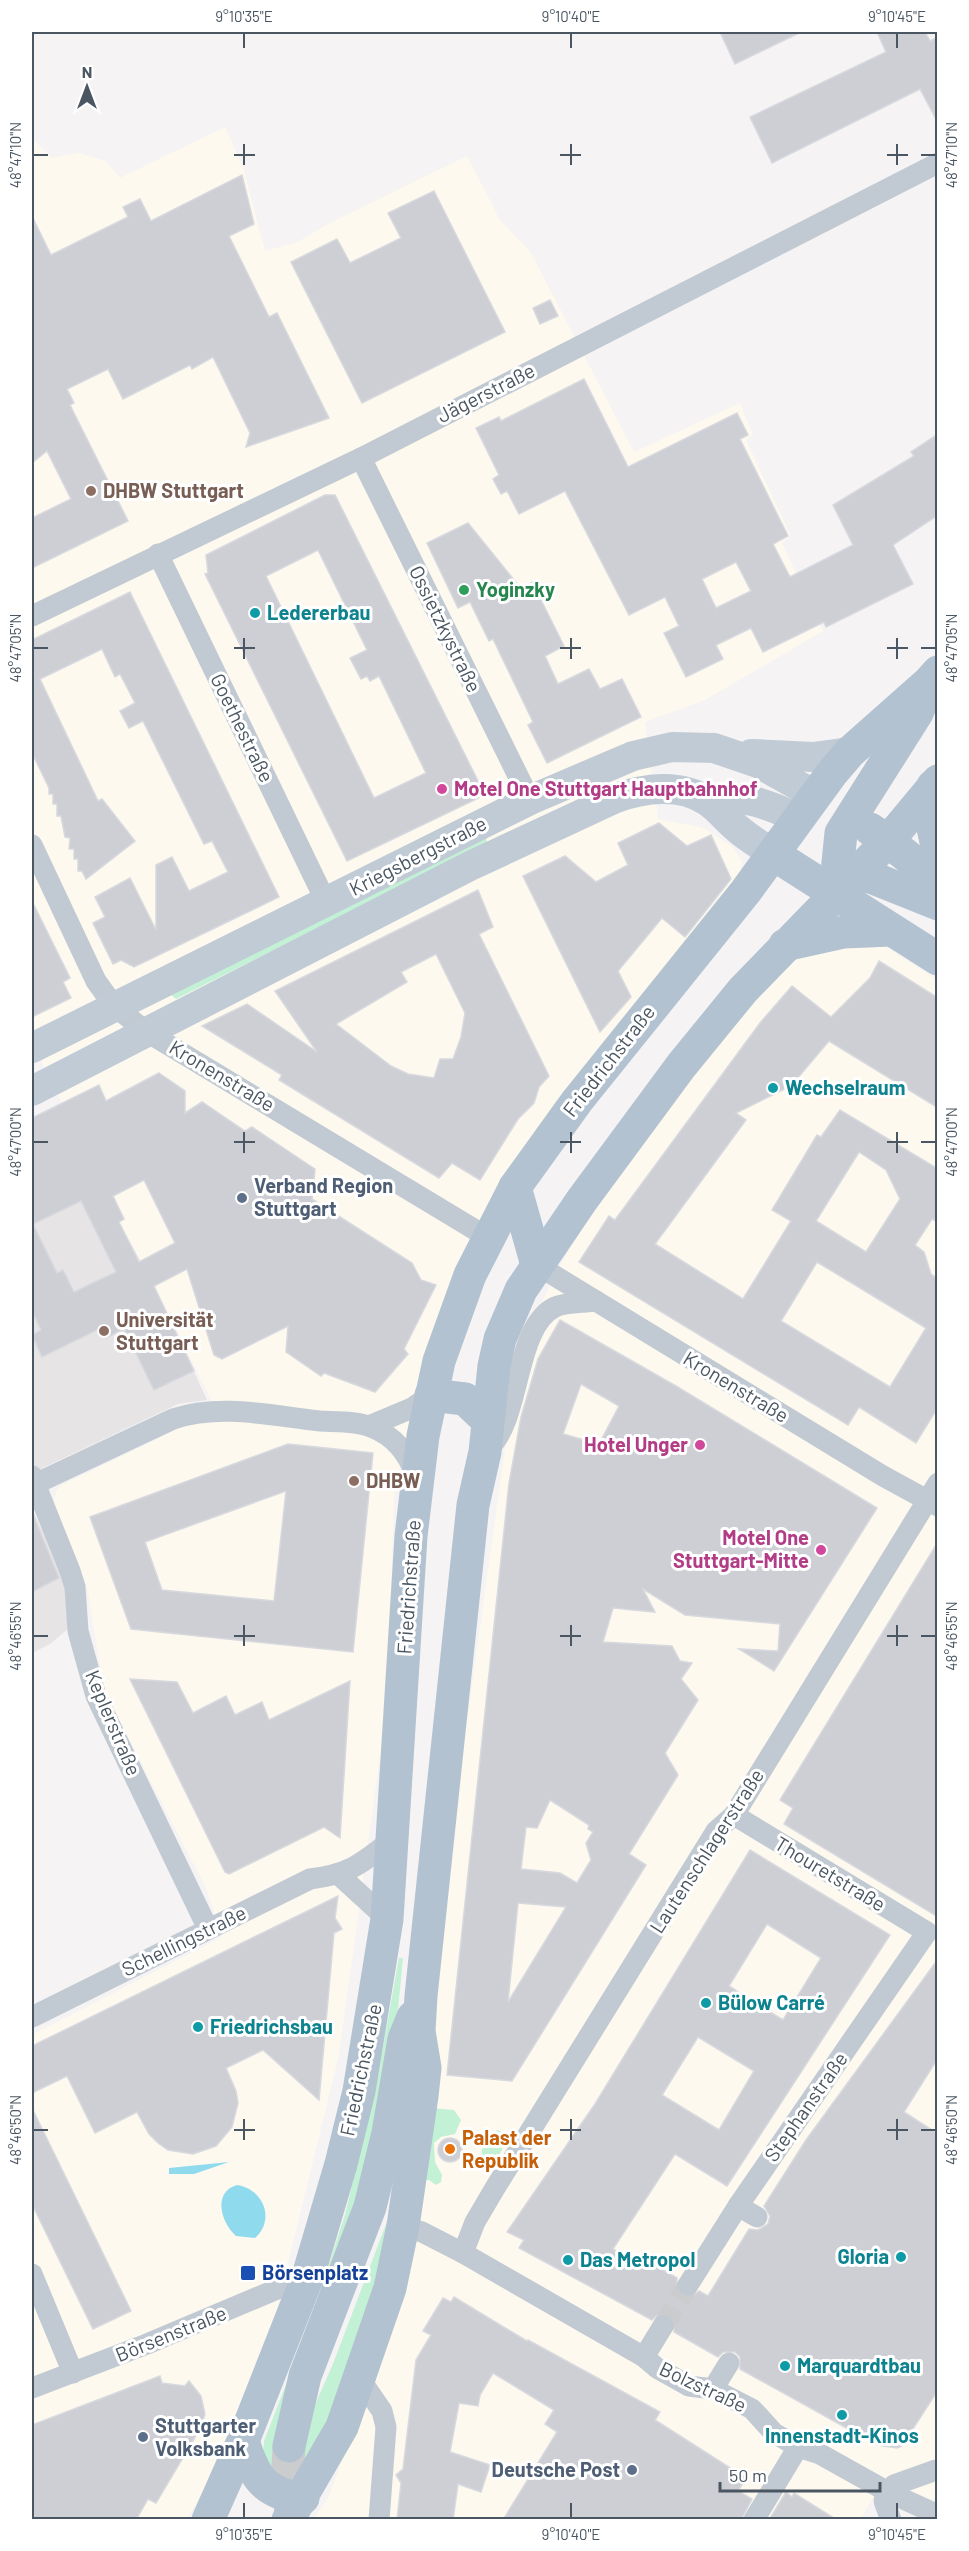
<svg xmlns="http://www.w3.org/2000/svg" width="969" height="2551" font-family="Barlow,sans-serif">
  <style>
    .commercial { fill: #fdf9ef }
    .education { fill: #e6e4e5 }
    .green { fill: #c3f1d5 }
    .water { fill: #90daee }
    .building { fill: #cdcfd5; stroke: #d7d9de; stroke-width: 1.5; fill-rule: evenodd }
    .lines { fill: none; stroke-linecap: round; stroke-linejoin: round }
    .street-tunnel { stroke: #caccce; stroke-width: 21; stroke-dasharray: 21 10; stroke-linecap: butt }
    .primary-tunnel { stroke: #caccce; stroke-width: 33; stroke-dasharray: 33 16; stroke-linecap: butt }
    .street { stroke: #c1cad2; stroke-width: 21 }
    .secondary { stroke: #c1cbd6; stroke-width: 30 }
    .primary { stroke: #b3c2d1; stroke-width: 33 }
    .ticks { fill: none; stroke: #4a5661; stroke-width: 2 }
    .education-dot { fill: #8d6e63; stroke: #fff; stroke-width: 2 }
    .leisure-dot { fill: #2e9e5b; stroke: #fff; stroke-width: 2 }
    .culture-dot { fill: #0f9aa8; stroke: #fff; stroke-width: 2 }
    .hotel-dot { fill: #d1479c; stroke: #fff; stroke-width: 2 }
    .service-dot { fill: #5c6f8a; stroke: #fff; stroke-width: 2 }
    .food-dot { fill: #e8710a; stroke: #fff; stroke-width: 2 }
    .transit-dot { fill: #1a4fb4; stroke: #fff; stroke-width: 2 }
    .labels { text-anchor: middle; stroke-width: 6; stroke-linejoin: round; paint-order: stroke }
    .street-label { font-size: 20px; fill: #4a5661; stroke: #fff }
    .education-label { font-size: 20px; font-weight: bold; fill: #785e54; stroke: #fff; text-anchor: start }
    .leisure-label { font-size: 20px; font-weight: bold; fill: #27864d; stroke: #fff; text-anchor: start }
    .culture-label { font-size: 20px; font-weight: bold; fill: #0d838f; stroke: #fff; text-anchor: start }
    .hotel-label { font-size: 20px; font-weight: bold; fill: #b23c85; stroke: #fff; text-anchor: end }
    .service-label { font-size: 20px; font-weight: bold; fill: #4e5e75; stroke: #fff; text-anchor: start }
    .food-label { font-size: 20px; font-weight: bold; fill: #c56008; stroke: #fff; text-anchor: start }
    .transit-label { font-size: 20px; font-weight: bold; fill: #164399; stroke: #fff; text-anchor: start }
    .neatline { fill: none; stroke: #4a5661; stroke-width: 2 }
    .ticks-label { font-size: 15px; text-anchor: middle; fill: #4a5661 }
  </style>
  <rect width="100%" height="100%" fill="#f5f3f3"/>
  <g class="commercial">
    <path d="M225,127L243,167L265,251L298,242L328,224L467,156L500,220L531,253L634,452L740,403L753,435L746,440L791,536L782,543L823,631L705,700L645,722L658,819L704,828L733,847L742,862L739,878L447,1295L419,1374L394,1496L388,1698L339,2055L271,2333L208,2483L187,2519H32V2035L222,1937L207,1890L104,1691L87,1587L54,1504L56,1491L62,1485L186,1425L222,1422L142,1261H139L119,1222L124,1218L107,1183L82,1146L32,1041V138L52,158L79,153L106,161L120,178Z"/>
    <path d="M833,912L937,980V2501L882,2483L860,2519L313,2520L329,2496L402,2296L462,1756L514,1385L541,1304L559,1267L633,1144Z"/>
  </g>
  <g class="education">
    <path d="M60,1104L124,1219L119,1222L154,1286L207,1400L178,1404L32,1473V1118Z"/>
    <path d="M32,1509L65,1577L70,1627L50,1644L32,1653Z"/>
  </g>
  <g class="green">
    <path d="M485,837L488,843L176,999L169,993Z"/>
    <path d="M399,1958H403L395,2041L369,2185L312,2316L345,2215L378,2075Z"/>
    <path d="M432,2108L454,2110L461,2120L455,2134L441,2137L434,2143L435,2162L442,2175L441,2182L436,2185L429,2180H424Z"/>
    <path d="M497,2130L504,2133C506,2146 499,2163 484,2163C477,2150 486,2137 497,2130Z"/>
    <path d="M391,2211L373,2301L327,2425L298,2478L284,2483L263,2455L264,2441L303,2341L295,2450L333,2364Z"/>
  </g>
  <g class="water">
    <path d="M229,2162L194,2174H169V2168Z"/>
    <path d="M237,2185C263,2189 276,2219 255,2238L236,2236C221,2223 212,2192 237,2185Z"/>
  </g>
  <g class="building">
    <path d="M720,32H801L735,64Z"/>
    <path d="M877,32H925L930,41L938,37V123L920,89L772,163L750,117L886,52Z"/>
    <path d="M242,175L254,224L229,236L269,317L277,313L329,418L246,447L250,433L213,357L192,369L190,365L123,399L108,369L67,389L74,403L70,405L128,521L32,568V518L71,499L47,451L32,463V216L51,255L128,217L123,207L140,199L151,221Z"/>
    <path d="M434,191L505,332L362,403L291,262L337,239L350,263L401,238L388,213Z"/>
    <path d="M550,300L558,316L540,324L533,308Z"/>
    <path d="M584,379L628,467L737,413L748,435L740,439L788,536L773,544L790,577L853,545L833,505L914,456L911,452L938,434V515L893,545L913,584L826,627L824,622L763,652L751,628L716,645L723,659L686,677L664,633L679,626L665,597L629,615L565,491L519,514L507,491L501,494L493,479L499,475L476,428L499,417L501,421ZM736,562L751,591L716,608L702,579Z"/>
    <path d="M325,495H335L485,795L347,861L205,574L208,573L206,555ZM318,550L367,650L350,658L361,679L367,676L370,681L379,676L426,773L374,798L266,576Z"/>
    <path d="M468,523L523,591L532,582L564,646L545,656L558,684L589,669L600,689L622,679L641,717L547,763L528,725L533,722L493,639L489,641L470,602L458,608L427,543Z"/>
    <path d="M130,592L279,897L134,967L121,960L113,964L93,923L105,917L95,897L130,878L156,930V865L172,857L189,891L228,872L212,841L204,844L143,721L129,728L120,711L135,703L120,674L115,677L102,649L40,679L98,801L102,799L135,841L86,879L82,871H78V859H74V849H69L70,838L65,837L61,816H57V804H53V794H49V788L32,753V640Z"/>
    <path d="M659,823L687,846L711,835L731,879L685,937L662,918L618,971L631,997L600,1032L523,876L565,856L596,882L628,865L618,843Z"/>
    <path d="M478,890L493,927L479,934L549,1076L539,1087L534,1103L518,1119L480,1180L452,1163L439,1178L279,1080L282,1075L202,1026L247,1004L317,1052L275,991ZM436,954L465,1013L461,1037L453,1059H440L434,1078L408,1074L391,1066L336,1024L407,982L401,972Z"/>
    <path d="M32,901L70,978L63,982L71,998L32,1017Z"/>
    <path d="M879,961L938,998V1108L829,1041L791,1086L736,1113L746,1120L655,1244L743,1299L791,1221L772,1210L817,1135L821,1137L840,1110L938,1169V1222L932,1219L915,1245L924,1252L931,1274L938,1279V1407L916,1443L859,1407L848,1425L579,1262L609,1216L615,1220L760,1023L792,986L831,1017L870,978ZM859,1152L886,1170L900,1199L866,1252L816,1221ZM817,1262L926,1328L890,1387L781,1321Z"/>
    <path d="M159,1073L185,1091V1113L202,1102L245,1131L252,1127L315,1169L312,1199L412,1263L421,1280L436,1285L404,1349L408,1354L375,1392L324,1373L321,1376L286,1352L288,1326L222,1359L214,1355L187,1269L154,1286L194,1371L154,1390L124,1329L106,1338L101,1328L42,1357L32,1335L41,1330L32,1311V1118L99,1085L106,1101ZM144,1180L175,1243L139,1262L119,1222L124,1219L113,1196ZM81,1201L116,1272L74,1292L63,1270L57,1273L33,1224Z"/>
    <path d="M560,1320L676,1386L877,1508L774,1671L739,1649L778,1651L780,1624L685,1615L643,1589L655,1612L613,1608L603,1642L672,1646L680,1661L692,1663L681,1679L698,1700L665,1753L678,1775L629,1854L646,1865L512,2081L447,2075L509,1483L521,1417L538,1359ZM581,1384L619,1406L599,1444L563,1434ZM550,1800L589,1825L588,1829L593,1832L586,1843L591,1860L577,1883L560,1873L521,1869L526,1827L537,1828ZM518,1903L566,1907L508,2002Z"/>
    <path d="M288,1444L373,1453L353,1652L131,1629L90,1517ZM286,1491L274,1601L162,1590L145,1542Z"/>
    <path d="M32,1512L59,1578L32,1592Z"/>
    <path d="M938,1542V1917L784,1824L793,1808L780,1800Z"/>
    <path d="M130,1679L177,1682L193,1713L226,1696L235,1715L262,1702L269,1720L350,1681L340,1838L324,1827L229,1874L225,1872Z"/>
    <path d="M750,1850L890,1935L727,2186L675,2154L613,2249L643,2265L646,2260L677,2278L676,2290L682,2296H693L699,2291L708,2296L749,2229L758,2230L768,2224L770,2216L764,2206L806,2140L938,1959V2058L904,2112L938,2134V2390L902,2446L897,2448L877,2445L740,2369V2357L735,2352H723L718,2357L674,2332V2320L669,2315H657L652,2320L519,2248L524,2240L507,2232L595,2104ZM767,1924L821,1958L783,2020L729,1986ZM698,2037L754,2071L719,2130L662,2095Z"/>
    <path d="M338,1896L335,1918L342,1929L334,1933L319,2100L263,2050L226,2068L236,2091L238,2103L232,2127L216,2146L193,2154L168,2150L158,2143L149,2134L137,2112L95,2133L67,2076L32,2093V2046Z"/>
    <path d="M32,2108L131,2311L93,2329L32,2204Z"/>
    <circle cx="450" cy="2150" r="12"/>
    <path d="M454,2297L527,2341L528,2340L660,2412L655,2420L746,2478L738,2491L752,2499L741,2520H503L557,2432L545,2424L554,2410L493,2373L480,2395L478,2406L459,2403L450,2452L490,2465L481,2492L458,2484L453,2520H397L401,2483L396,2475L403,2469L416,2360L431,2335L423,2331L443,2298L451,2302Z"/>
    <path d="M160,2376L162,2383L185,2386L189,2381L201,2396L205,2414L200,2429L156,2503L148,2499L136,2520H32V2425Z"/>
    <path d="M786,2492L792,2497L794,2493L837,2520H769Z"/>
  </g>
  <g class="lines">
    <path class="street-tunnel" d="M663,2326L688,2285"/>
    <path class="primary-tunnel" d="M289,2446L287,2484L292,2520"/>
    <g class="street">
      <path d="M361,458L530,800"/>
      <path d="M158,554L326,902"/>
      <path d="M32,616L361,458L938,163"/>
      <path d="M32,845L96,981L114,1006L147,1032L487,1237"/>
      <path d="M537,1265L883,1476L938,1506"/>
      <path d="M369,1426L412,1408L431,1395"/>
      <path d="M490,1447C521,1417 515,1326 555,1307C565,1302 584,1303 596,1301"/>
      <path d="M32,1476L70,1571L75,1587L78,1631L96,1696L208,1929"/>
      <path d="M35,1484L173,1419C221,1403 272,1416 320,1421C336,1422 357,1421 371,1427C396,1437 406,1452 417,1476"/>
      <path d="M339,1875L387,1919"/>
      <path d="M32,2017L310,1879C351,1874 362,1863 393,1839"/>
      <path d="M738,2206L757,2217"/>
      <path d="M403,2226L422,2232L463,2253L644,2357L657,2368L689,2386L713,2389L752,2409L774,2433L798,2447L820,2454L888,2492L938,2515"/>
      <path d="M463,2253L475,2222L495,2188L716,1831L734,1815L938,1483"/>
      <path d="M32,2274L73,2373"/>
      <path d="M688,2285L738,2206L927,1932L734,1815"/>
      <path d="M644,2357L663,2326"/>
      <path d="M360,2379L382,2411L386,2427L379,2520"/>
      <path d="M32,2388L147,2344L308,2276"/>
      <path d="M713,2389L729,2363"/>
      <path d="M894,2485L936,2470"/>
      <path d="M884,2501L891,2520"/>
      <path d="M754,2520L798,2447"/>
    </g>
    <g class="secondary">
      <path d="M751,754L813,757L850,752"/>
      <path d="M706,800C743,794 764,803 798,818"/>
      <path d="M32,1048L530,800L633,756L672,747L714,748L758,763L815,795"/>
      <path d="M32,1091L470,866L616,798C644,788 680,783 707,801C719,809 727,820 738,829C748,838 761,845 773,854"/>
    </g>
    <g class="primary">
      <path d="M933,786V828L938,851"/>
      <path d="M870,829L888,841L938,881"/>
      <path d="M773,854L938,959"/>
      <path d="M839,869L873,878L938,904"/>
      <path d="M835,892L841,833L917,713L923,698"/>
      <path d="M785,945L844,932L891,930"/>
      <path d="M515,1187L537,1265"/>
      <path d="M431,1395L465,1399L487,1420"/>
      <path d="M243,2441C254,2476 263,2494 303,2498"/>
      <path d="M289,2446L305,2376L370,2207L388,2133L404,2039L413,2017"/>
      <path d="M208,2520L243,2441L308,2276L341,2164L359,2091L387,1919L411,1536L423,1436L439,1361L470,1275L515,1187L577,1101L746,891L832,773L850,752L929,682L938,672"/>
      <path d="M288,2520L342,2427L390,2288L403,2226L422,2096L425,2068L419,2031L421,1996L473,1505L485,1452L494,1366L500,1339L521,1290L582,1200L681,1066L743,990L888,841L938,781"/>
    </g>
  </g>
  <path class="ticks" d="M244,33V48M571,33V48M897,33V48M244,144V165M571,144V165M897,144V165M33,155H48M234,155H255M560,155H581M887,155H908M921,155H936M244,638V659M571,638V659M897,638V659M33,648H48M234,648H255M560,648H581M887,648H908M921,648H936M244,1132V1153M571,1132V1153M897,1132V1153M33,1142H48M234,1142H255M560,1142H581M887,1142H908M921,1142H936M244,1625V1646M571,1625V1646M897,1625V1646M33,1636H48M234,1636H255M560,1636H581M887,1636H908M921,1636H936M244,2119V2140M571,2119V2140M897,2119V2140M33,2130H48M234,2130H255M560,2130H581M887,2130H908M921,2130H936M244,2503V2518M571,2503V2518M897,2503V2518"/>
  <g class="education-dot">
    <circle cx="91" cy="491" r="6"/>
    <circle cx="104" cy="1331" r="6"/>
    <circle cx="354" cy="1481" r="6"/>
  </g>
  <circle class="leisure-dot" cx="464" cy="590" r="6"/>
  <g class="culture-dot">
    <circle cx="255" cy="613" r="6"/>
    <circle cx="773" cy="1088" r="6"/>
    <circle cx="706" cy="2003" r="6"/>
    <circle cx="198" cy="2027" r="6"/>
    <circle cx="901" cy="2257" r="6"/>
    <circle cx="568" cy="2260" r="6"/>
    <circle cx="785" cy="2366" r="6"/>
    <circle cx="842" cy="2415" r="6"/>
  </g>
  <g class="hotel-dot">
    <circle cx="442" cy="789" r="6"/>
    <circle cx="700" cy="1445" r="6"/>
    <circle cx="821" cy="1550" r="6"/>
  </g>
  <g class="service-dot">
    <circle cx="242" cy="1198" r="6"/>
    <circle cx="143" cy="2437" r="6"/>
    <circle cx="632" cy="2470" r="6"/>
  </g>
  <circle class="food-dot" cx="450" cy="2149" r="6"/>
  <rect class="transit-dot" x="240" y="2265" width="16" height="16" rx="3"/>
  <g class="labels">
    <g class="street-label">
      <text transform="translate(486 393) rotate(-27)" y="7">Jägerstraße</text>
      <text transform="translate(445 629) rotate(64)" y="7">Ossietzkystraße</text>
      <text transform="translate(242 728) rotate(64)" y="7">Goethestraße</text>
      <text transform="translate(418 856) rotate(-27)" y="7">Kriegsbergstraße</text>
      <text transform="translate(609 1061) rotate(-52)" y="7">Friedrichstraße</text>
      <text transform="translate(222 1076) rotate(31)" y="7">Kronenstraße</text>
      <text transform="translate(736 1387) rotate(31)" y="7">Kronenstraße</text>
      <text transform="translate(409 1587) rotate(-86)" y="7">Friedrichstraße</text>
      <text transform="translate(113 1723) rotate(67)" y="7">Keplerstraße</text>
      <text transform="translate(707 1851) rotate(-57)" y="7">Lautenschlagerstraße</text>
      <text transform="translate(830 1874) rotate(31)" y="7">Thouretstraße</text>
      <text transform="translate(184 1941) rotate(-26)" y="7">Schellingstraße</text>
      <text transform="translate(361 2070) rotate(-78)" y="7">Friedrichstraße</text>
      <text transform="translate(806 2107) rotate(-55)" y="7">Stephanstraße</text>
      <text transform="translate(171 2334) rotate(-22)" y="7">Börsenstraße</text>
      <text transform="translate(703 2387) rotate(25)" y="7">Bolzstraße</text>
    </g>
    <g class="education-label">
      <text x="103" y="498">DHBW Stuttgart</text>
      <text x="116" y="1327">Universität<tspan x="116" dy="23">Stuttgart</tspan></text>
      <text x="366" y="1488">DHBW</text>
    </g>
    <g class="leisure-label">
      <text x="476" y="597">Yoginzky</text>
    </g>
    <g class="culture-label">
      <text x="267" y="620">Ledererbau</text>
      <text x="785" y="1095">Wechselraum</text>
      <text x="718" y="2010">Bülow Carré</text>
      <text x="210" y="2034">Friedrichsbau</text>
      <text x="889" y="2264" text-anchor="end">Gloria</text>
      <text x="580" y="2267">Das Metropol</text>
      <text x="797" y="2373">Marquardtbau</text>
      <text x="842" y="2443" text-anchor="middle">Innenstadt-Kinos</text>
    </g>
    <g class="hotel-label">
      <text x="454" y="796" text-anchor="start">Motel One Stuttgart Hauptbahnhof</text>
      <text x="688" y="1452">Hotel Unger</text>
      <text x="809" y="1545">Motel One<tspan x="809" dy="23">Stuttgart-Mitte</tspan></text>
    </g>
    <g class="service-label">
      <text x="254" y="1193">Verband Region<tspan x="254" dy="23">Stuttgart</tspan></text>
      <text x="155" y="2433">Stuttgarter<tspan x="155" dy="23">Volksbank</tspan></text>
      <text x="620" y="2477" text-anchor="end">Deutsche Post</text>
    </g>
    <g class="food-label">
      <text x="462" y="2145">Palast der<tspan x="462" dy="23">Republik</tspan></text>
    </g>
    <g class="transit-label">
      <text x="262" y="2280">Börsenplatz</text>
    </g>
  </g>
  <rect width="969" height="2551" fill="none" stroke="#ffffff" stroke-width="66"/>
  <g transform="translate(87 87)" stroke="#ffffff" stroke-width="4.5" paint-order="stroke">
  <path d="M0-4.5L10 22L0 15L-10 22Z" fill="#4a5661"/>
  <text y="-9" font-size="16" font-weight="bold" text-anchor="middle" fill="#4a5661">N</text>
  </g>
  <path d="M720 2482v9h160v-9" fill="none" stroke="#4a5661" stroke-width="3"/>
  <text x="729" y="2482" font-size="18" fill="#4a5661" stroke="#ffffff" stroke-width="4.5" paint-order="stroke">50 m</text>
  <rect x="33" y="33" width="903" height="2485" class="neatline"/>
  <g class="ticks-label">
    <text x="244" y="22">9°10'35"E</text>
    <text x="571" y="22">9°10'40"E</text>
    <text x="897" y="22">9°10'45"E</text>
    <text transform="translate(16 155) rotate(-90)" y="5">48°47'10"N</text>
    <text transform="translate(952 155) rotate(-90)" y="5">48°47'10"N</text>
    <text transform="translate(16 648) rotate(-90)" y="5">48°47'05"N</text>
    <text transform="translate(952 648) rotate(-90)" y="5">48°47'05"N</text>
    <text transform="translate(16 1142) rotate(-90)" y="5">48°47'00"N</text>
    <text transform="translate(952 1142) rotate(-90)" y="5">48°47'00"N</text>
    <text transform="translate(16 1636) rotate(-90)" y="5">48°46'55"N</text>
    <text transform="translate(952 1636) rotate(-90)" y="5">48°46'55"N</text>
    <text transform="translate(16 2130) rotate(-90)" y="5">48°46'50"N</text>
    <text transform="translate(952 2130) rotate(-90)" y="5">48°46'50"N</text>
    <text x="244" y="2540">9°10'35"E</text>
    <text x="571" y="2540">9°10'40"E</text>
    <text x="897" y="2540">9°10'45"E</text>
  </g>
</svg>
